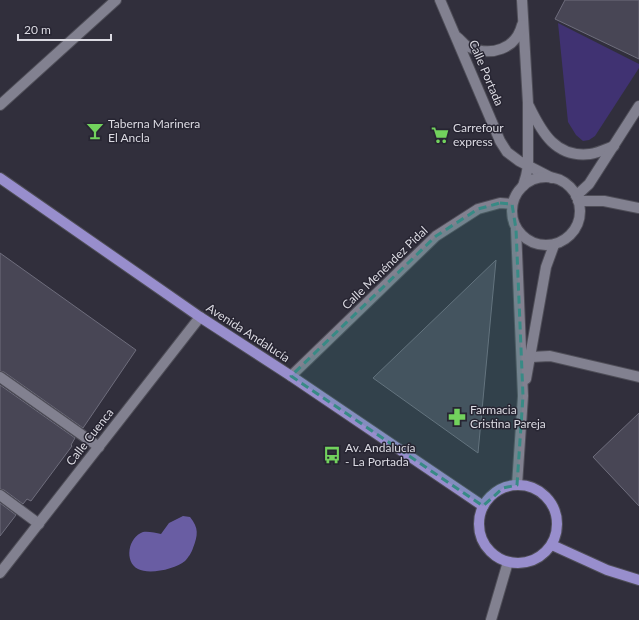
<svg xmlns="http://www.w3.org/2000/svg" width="639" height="620" font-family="Lato,sans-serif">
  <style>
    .green { fill: #403272 }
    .water { fill: #695da3 }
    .building { fill: #484655; stroke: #6e6d7c }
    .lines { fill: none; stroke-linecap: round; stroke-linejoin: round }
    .minor-casing { stroke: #4f4e58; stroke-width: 12 }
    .major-casing { stroke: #4f4e58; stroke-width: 12 }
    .minor { stroke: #828190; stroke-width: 10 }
    .major { stroke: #988ecd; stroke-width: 10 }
    .marked { fill: #388a85; fill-opacity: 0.2; stroke: #388a85; stroke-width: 3; stroke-dasharray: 8 5; stroke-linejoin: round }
    .labels { text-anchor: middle; stroke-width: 3; stroke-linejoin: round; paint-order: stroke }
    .street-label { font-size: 12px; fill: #dbdae2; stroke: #272532 }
    .poi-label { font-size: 12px; fill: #dbdae2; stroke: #272532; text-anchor: start }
  </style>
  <rect width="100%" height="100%" fill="#312f3c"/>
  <path class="green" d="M558,23L639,64V68L595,136L589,140L583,141L576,135L568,122Z"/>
  <path class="water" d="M183,516L190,517C199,528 198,535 193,548C192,552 188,558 185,561C176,569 149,575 138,569C124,562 128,537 143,532C148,531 156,533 161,534L169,523Z"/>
  <g class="building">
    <path d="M565,0H639V59L555,19Z"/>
    <path d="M0,253L136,350L83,428L4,372L0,371Z"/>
    <path d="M496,260L478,453L373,378Z"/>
    <path d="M0,385L75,438L71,445L72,446L31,501L27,499L23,504L4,490L0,489Z"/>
    <path d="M639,413V506L593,457Z"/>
    <path d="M0,503L16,515L0,536Z"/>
  </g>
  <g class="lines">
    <g class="minor-casing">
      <g id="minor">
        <path d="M440,0L500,141L507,152L519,161L552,178"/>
        <path d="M522,0L528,103V166L526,176L523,186"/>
        <path d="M457,37C461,40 465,46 469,47C491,57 516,49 522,25"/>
        <path d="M0,105L116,0"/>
        <path d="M529,106C542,133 556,158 590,154C598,153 606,149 614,146"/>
        <circle cx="546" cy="211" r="34"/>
        <path d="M576,196L589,184L639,106"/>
        <path d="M578,201H604L639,208"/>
        <path d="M516,229L523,396L517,485"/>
        <path d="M531,357L550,356L639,377"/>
        <path d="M291,376L436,236L478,209L500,203L512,204"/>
        <path d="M0,377L99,447"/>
        <path d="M526,379L546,267L554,245"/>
        <path d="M0,495L39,524"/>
        <path d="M0,573L200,317"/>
        <path d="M491,620L508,562"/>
      </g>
    </g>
    <g class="major-casing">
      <g id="major">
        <path d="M0,178L200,317L291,376L483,506"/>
        <circle cx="518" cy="524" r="39"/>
        <path d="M552,545L607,570L639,580"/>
      </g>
    </g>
    <use href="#minor" class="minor"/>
    <use href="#major" class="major"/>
  </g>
  <path class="marked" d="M500,203L512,204L516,229L523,396L517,485L503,488L483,506L291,376L436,236L478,209Z"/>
  <defs>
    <g id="bar-bare" transform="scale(1.38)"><path d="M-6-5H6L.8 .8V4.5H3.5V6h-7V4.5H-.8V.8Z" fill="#72d25d" stroke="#272532" stroke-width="2.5" paint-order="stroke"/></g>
    <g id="supermarket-bare" transform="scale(1.38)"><path d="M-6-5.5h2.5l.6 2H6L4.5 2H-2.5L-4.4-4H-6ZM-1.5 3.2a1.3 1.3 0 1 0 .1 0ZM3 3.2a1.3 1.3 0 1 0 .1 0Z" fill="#72d25d" stroke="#272532" stroke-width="2.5" paint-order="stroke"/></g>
    <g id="pharmacy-bare" transform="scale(1.38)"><path d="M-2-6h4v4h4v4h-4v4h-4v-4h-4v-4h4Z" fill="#72d25d" stroke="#272532" stroke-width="2.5" paint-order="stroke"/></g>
    <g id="bus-bare" transform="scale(1.38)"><path d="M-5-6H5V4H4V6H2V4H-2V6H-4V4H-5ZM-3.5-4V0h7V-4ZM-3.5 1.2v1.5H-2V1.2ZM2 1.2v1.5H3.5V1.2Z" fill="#72d25d" stroke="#272532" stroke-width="2.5" paint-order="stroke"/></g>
  </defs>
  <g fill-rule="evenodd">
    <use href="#bar-bare" x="95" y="131"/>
    <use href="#supermarket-bare" x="440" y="135"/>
    <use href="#pharmacy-bare" x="457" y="417"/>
    <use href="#bus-bare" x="332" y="455"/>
  </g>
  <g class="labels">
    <g class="street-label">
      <text transform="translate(486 73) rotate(67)" y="4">Calle Portada</text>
      <text transform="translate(385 268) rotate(-44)" y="4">Calle Menéndez Pidal</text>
      <text transform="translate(248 333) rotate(33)" y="4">Avenida Andalucía</text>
      <text transform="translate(90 437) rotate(-52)" y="4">Calle Cuenca</text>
    </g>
    <g class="poi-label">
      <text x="108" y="128">Taberna Marinera<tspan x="108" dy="14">El Ancla</tspan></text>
      <text x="453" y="132">Carrefour<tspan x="453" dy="14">express</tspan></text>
      <text x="470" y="414">Farmacia<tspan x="470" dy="14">Cristina Pareja</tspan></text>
      <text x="345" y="452">Av. Andalucía<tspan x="345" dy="14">- La Portada</tspan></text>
    </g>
  </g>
  <path d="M18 34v6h93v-6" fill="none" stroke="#dbdae2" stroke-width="2"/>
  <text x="24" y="34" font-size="12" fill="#dbdae2" stroke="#272532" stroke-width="3" paint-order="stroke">20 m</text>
</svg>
